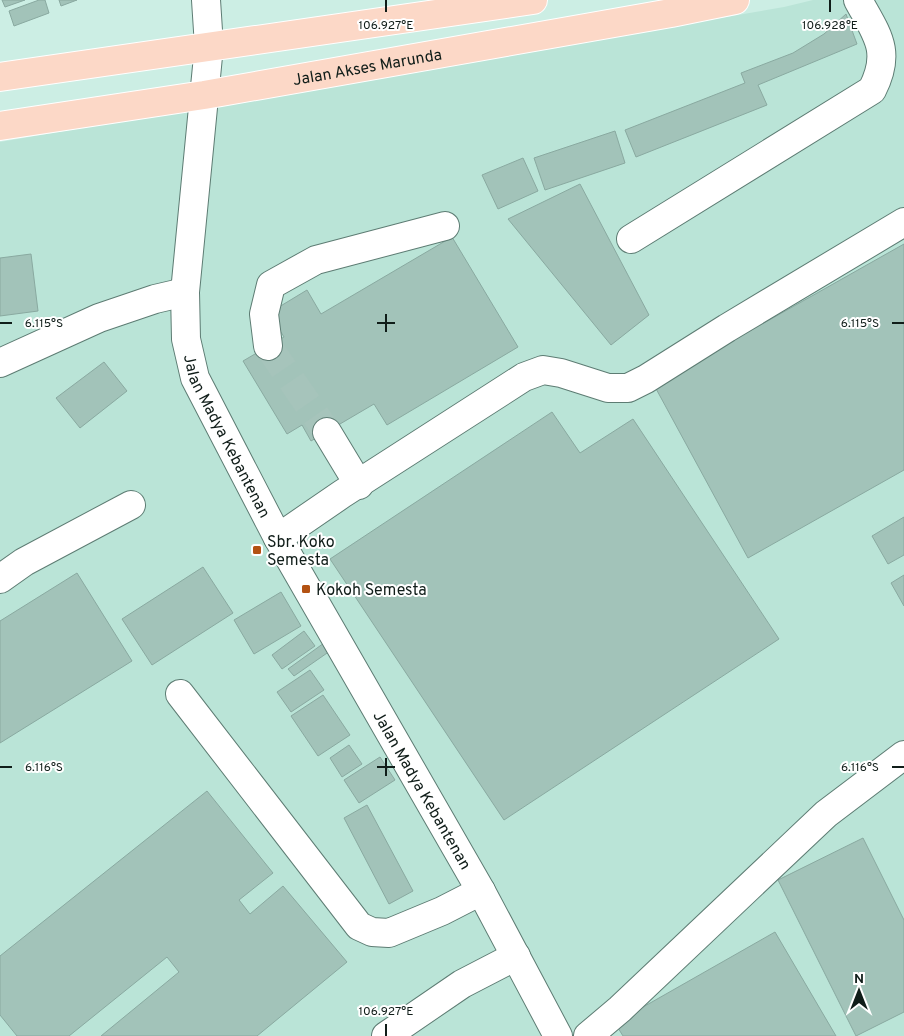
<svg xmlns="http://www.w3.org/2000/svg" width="904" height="1036" font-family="Overpass,sans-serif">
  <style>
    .built { fill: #bae4d7 }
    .building { fill: #a2c3b9; stroke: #89a9a0 }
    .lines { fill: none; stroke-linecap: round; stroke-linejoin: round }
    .minor-tunnel { stroke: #a6c4bb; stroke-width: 28; stroke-dasharray: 28 14; stroke-linecap: butt }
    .minor-casing { stroke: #5d7c73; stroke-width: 30 }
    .major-casing { stroke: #fff; stroke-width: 30 }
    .minor { stroke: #fff; stroke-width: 28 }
    .major { stroke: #fcd8c7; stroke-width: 28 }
    .ticks { fill: none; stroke: #101d19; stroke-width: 2 }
    .poi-dot { fill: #b35213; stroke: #fff; stroke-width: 2 }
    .labels { text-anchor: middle; stroke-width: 4; stroke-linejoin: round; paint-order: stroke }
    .street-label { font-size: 16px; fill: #101d19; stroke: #fff }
    .poi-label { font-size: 16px; fill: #101d19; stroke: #fff; text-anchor: start }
    .ticks-label { font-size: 12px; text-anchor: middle; fill: #101d19; stroke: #fff; stroke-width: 4; stroke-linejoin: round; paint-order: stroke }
  </style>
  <rect width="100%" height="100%" fill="#cceee4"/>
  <path class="built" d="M813,0H904V1036H0V142L784,7Z"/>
  <g class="building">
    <path d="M2,0H25L5,7Z"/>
    <path d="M39,0H45L49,13L14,26L9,11Z"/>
    <path d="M59,0H77L61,6Z"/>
    <path d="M846,14L857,44L758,85L767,105L636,157L625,130L745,83L741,73L793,53L824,34Z"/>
    <path d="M615,131L625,163L545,190L534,158Z"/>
    <path d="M523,158L538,191L498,209L482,175Z"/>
    <path d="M580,184L649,315L611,345L508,219Z"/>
    <path d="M452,237L518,347L387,425L374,404L311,441L302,425L287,434L243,361L284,337L269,313L307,290L321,314Z"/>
    <path d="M904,244V470L748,558L654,385Z"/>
    <path d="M31,254L38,311L0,316V258Z"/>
    <path d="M104,362L127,391L80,428L56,398Z"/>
    <path d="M552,412L580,453L633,419L779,639L504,820L330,559Z"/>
    <path d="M904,517V555L888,564L872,536Z"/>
    <path d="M203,567L233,613L152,665L122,619Z"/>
    <path d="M77,573L132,661L0,743V621Z"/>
    <path d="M904,575V606L891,583Z"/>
    <path d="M281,592L301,626L254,654L234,620Z"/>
    <path d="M304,631L315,646L282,669L272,655Z"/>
    <path d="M324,643L330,651L294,676L288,669Z"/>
    <path d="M310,670L324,690L291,712L277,692Z"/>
    <path d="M323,695L350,735L318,756L291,716Z"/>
    <path d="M349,745L362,764L342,777L330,758Z"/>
    <path d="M380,757L395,780L359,803L344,780Z"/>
    <path d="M207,791L273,873L239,900L250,914L283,886L347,962L257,1036H101L179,972L167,957L69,1036H17L0,1015V956Z"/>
    <path d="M367,805L413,891L389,904L344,818Z"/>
    <path d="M863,838L904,920V1012L856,1036L778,880Z"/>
    <path d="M775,932L836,1036H623L615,1023Z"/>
  </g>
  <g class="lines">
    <path class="minor-tunnel" d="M268,346L327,432"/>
    <g class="minor-casing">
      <g id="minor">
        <path id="s1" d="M206,0L209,46L185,292L186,339L195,378L278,538L481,891L558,1036"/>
        <path d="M631,239L872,90C892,51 877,35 858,0"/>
        <path d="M268,346L264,314L271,285L316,260L445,226"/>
        <path d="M0,363L99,318L155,299L185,292"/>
        <path d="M327,432L359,485"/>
        <path d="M278,538L342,494L524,377L543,370L561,373L608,388H628L646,379L727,328L904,222"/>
        <path d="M0,579L24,562L131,505"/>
        <path d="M180,694L359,926L372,932L389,933L442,911L481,891"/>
        <path d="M386,1036L462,984L516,956"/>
        <path d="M588,1036L620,1009L826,814L904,755"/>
      </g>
    </g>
    <g class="major-casing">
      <g id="major">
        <path d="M0,77L533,0"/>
        <path id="s2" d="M0,126L204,95L671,13L735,0"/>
      </g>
    </g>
    <use href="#minor" class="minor"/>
    <use href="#major" class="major"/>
  </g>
  <path class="ticks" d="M386,0V12M830,0V12M386,314V332M0,323H12M377,323H395M892,323H904M386,758V776M0,767H12M377,767H395M892,767H904M386,1024V1036"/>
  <g class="poi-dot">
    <rect x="252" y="545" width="10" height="10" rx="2.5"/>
    <rect x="301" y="584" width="10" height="10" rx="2.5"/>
  </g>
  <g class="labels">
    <g class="street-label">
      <text dy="6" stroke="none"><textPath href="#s2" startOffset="372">Jalan Akses Marunda</textPath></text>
      <text dy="6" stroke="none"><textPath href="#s1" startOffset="446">Jalan Madya Kebantenan</textPath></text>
      <text dy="6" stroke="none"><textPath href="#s1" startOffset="851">Jalan Madya Kebantenan</textPath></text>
    </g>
    <g class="poi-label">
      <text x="267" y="547">Sbr. Koko<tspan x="267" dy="18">Semesta</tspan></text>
      <text x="316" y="595">Kokoh Semesta</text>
    </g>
  </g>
  <g class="ticks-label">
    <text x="386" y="29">106.927°E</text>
    <text x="830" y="29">106.928°E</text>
    <text x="44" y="327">6.115°S</text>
    <text x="860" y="327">6.115°S</text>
    <text x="44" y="771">6.116°S</text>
    <text x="860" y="771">6.116°S</text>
    <text x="386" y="1015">106.927°E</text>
  </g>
  <g transform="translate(859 991)" stroke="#ffffff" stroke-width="4" paint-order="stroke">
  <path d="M0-4L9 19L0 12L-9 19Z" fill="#101d19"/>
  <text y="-8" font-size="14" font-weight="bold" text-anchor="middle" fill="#101d19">N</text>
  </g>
</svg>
